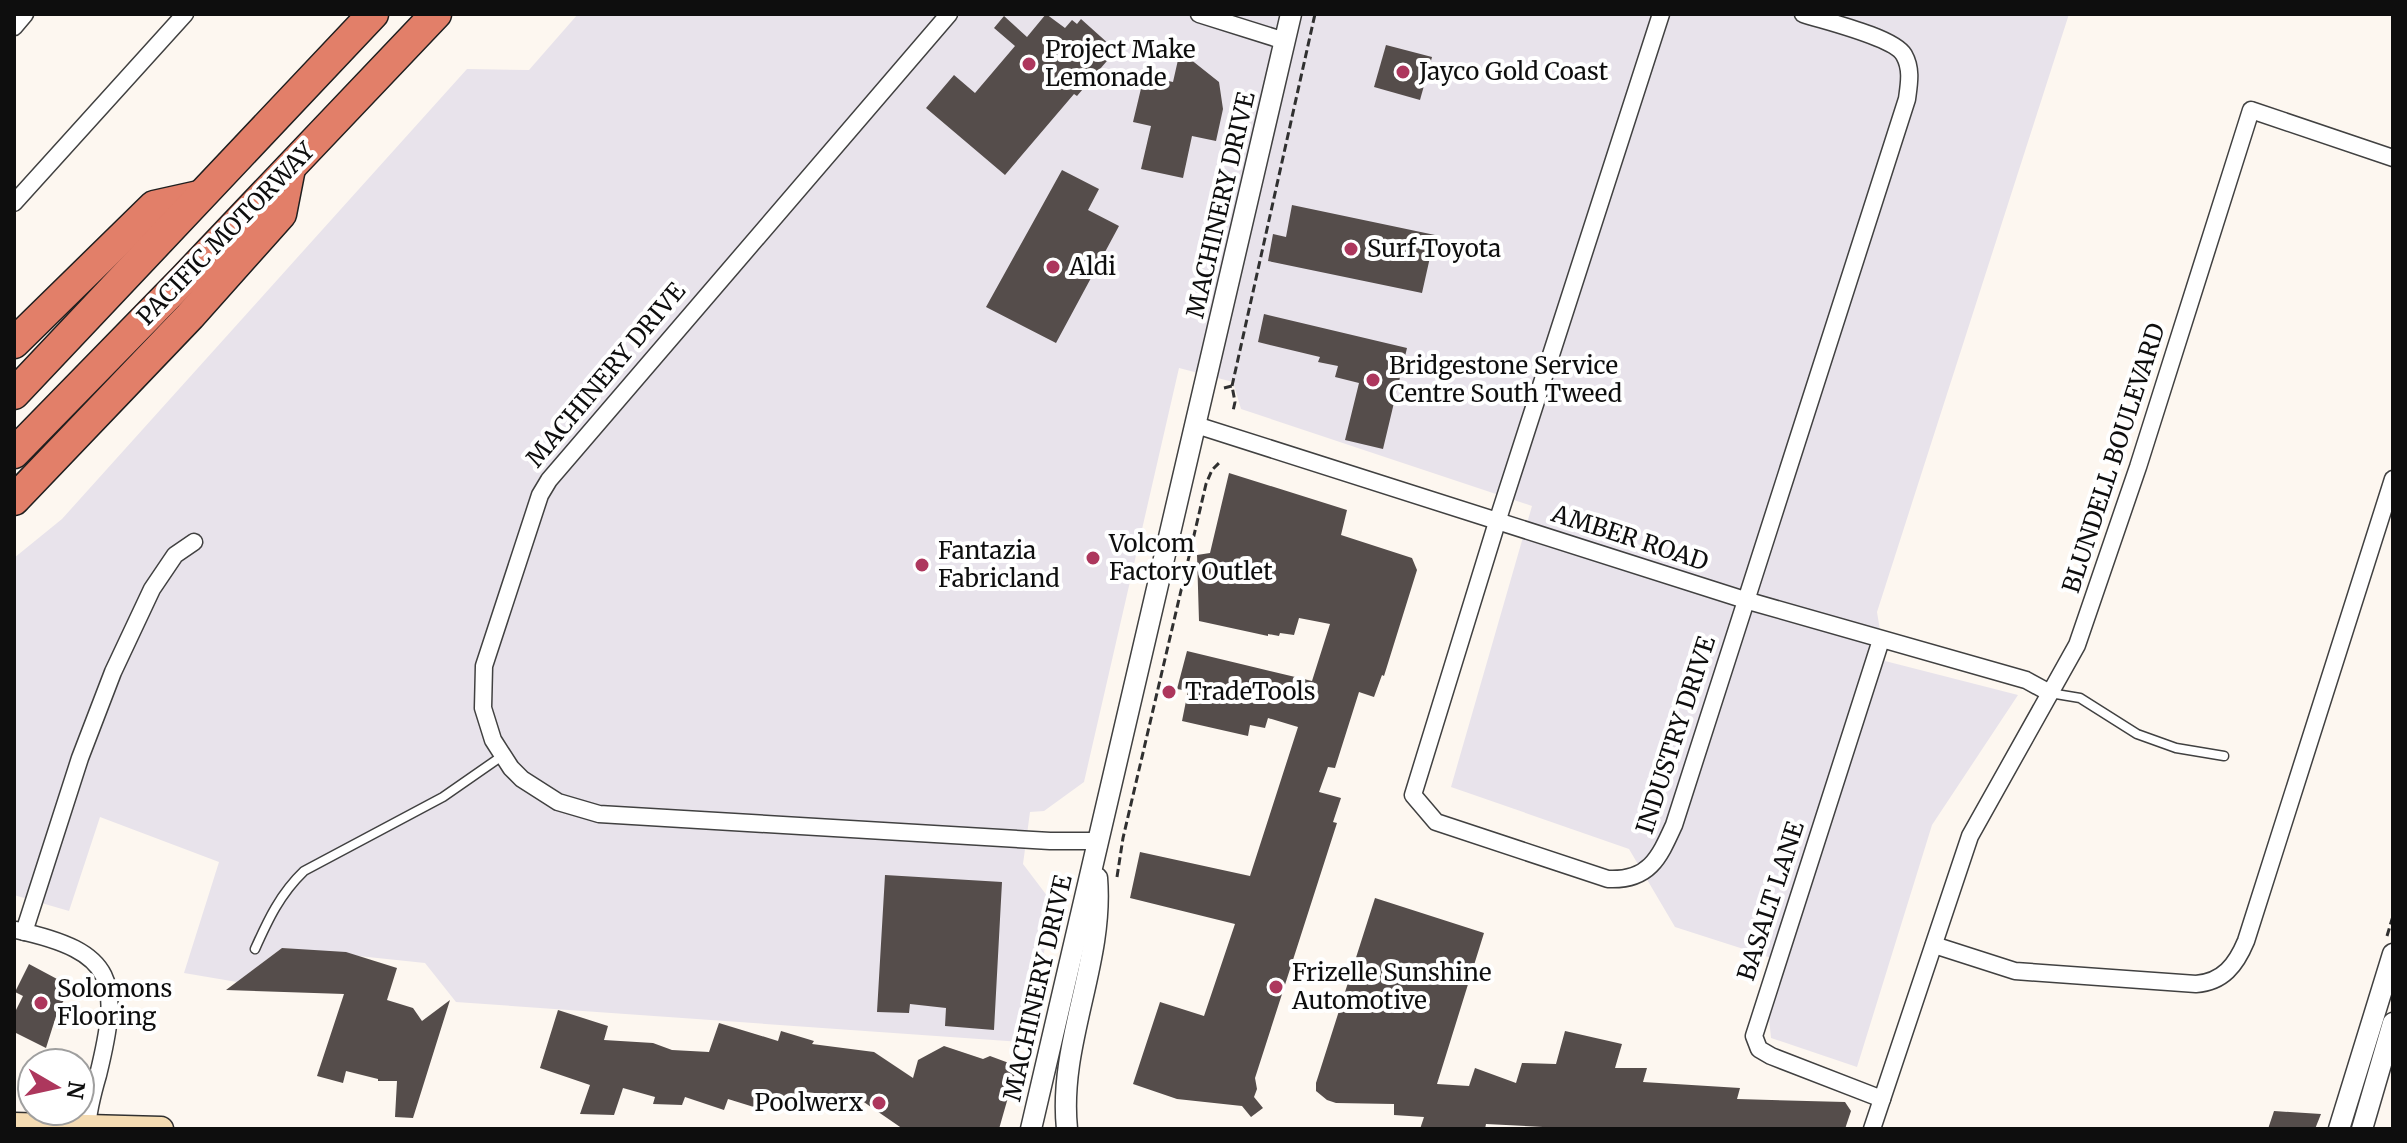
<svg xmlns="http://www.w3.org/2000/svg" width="2407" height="1143" font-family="Merriweather,serif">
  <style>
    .industrial { fill: #e8e3eb }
    .building { fill: #554d4b }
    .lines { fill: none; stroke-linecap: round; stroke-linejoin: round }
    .service-casing { stroke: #414141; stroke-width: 11 }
    .minor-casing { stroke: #414141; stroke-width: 19 }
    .tertiary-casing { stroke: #414141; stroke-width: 23 }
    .secondary-casing { stroke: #303030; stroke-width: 27 }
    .motorway-casing { stroke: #1f1f1f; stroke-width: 33 }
    .path { stroke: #303030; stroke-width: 3; stroke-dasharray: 8 4; stroke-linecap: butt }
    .service { stroke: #fff; stroke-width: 8 }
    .minor { stroke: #fff; stroke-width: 16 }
    .tertiary { stroke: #fff; stroke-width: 20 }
    .secondary { stroke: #f5dcb3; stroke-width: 24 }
    .motorway { stroke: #e27f69; stroke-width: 30 }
    .poi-dot { fill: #ad375d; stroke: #fff; stroke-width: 3 }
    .labels { text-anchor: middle; stroke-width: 8; stroke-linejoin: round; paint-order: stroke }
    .poi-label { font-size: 24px; fill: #0e0e0e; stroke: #fff; text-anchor: start }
    .street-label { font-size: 24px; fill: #0e0e0e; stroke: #fff }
  </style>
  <rect width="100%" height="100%" fill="#fdf7f0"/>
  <path class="industrial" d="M578,14H2069L1877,612L1885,661L2018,695L1932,825L1857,1067L1771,1038L1769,1018L1784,962L1675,927L1629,849L1451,787L1532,506L1241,409L1233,382L1179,368L1084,782L1044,811L1030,812L1023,864L1051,901L1054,911L1022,1042L456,1002L425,963L282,948L237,982L184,973L219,862L100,817L69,911L14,895V558L62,519L467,69L529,70Z"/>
  <g class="building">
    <path d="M1046,14L1065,28L1072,20L1077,24L1081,19L1110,45L1106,49L1112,55L1077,96L1074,94L1005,175L926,108L954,75L975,93L1015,46L994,28L1004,16L1027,37Z"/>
    <path d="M1386,45L1432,57L1420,100L1374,87Z"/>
    <path d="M1180,51L1219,82L1223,109L1216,141L1192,136L1183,178L1141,169L1151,126L1133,122L1144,76L1173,82Z"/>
    <path d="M1062,170L1099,189L1088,210L1119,226L1056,343L986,307Z"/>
    <path d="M1292,205L1435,235L1422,293L1268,261L1273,234L1286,237Z"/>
    <path d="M1264,314L1407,348L1383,449L1345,440L1359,383L1335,377L1338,366L1318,362L1320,357L1258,342Z"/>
    <path d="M1229,473L1347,510L1341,535L1412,558L1417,570L1384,676L1382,675L1374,697L1359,692L1335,768L1328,767L1319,792L1341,798L1333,822L1337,823L1255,1078L1257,1089L1254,1097L1263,1108L1251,1117L1242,1106L1177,1099L1133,1084L1160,1002L1204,1016L1235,924L1130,898L1140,852L1250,876L1298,727L1268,718L1265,728L1250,725L1248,736L1182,721L1188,691L1177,689L1187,651L1312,681L1330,624L1299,618L1294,635L1280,633L1279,636L1268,634V636L1199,621L1197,555L1210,553Z"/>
    <path d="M885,875L1002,882L994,1030L945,1026L946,1008L910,1004L909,1013L877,1012Z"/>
    <path d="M1375,898L1484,933L1437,1084L1469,1086L1475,1068L1516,1083L1522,1063L1556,1064L1565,1031L1622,1044L1615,1068H1647L1643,1082L1740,1088L1737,1099L1845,1102L1851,1111L1845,1129H1581L1486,1124L1485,1129H1420L1424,1117L1394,1115V1104L1336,1103L1327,1100L1316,1091V1083Z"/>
    <path d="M282,948L346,952L397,968L387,1000L413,1008L422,1021L450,1000L413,1118L395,1117L397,1081H378V1079L346,1071L343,1083L317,1076L344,994L226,990Z"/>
    <path d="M29,964L72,987L58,1010L46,1048L14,1032V1014L23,996L15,992Z"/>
    <path d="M558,1010L608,1026L604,1040L653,1043L672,1050L709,1052L719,1023L778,1041L781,1031L814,1041L812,1044L874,1052L913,1078L918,1060L944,1046L983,1059L990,1056L1017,1066L999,1129H903L858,1098L797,1091L790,1110L759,1099L757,1108L728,1099L724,1110L685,1097L682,1105L653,1104L655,1097L623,1088L614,1115L580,1114L590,1085L540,1068Z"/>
    <path d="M2274,1111L2321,1114L2315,1129H2268Z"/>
  </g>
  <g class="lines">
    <g class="service-casing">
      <g id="service">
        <path d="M2050,693L2080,698L2137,734L2176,748L2224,756"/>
        <path d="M255,949C268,920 280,894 304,871L443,797L502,756"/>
      </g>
    </g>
    <g class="minor-casing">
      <g id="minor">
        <path d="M949,14L549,480L540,495L484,666L483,708L493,740L511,768L522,779L558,802L599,814L1050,841H1099"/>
        <path d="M1199,14L1285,41"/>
        <path d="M1661,14L1498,519L1413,795L1436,822L1608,879C1649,881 1659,858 1674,825L1907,99C1909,84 1912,69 1904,55C1894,37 1824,21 1803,14"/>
        <path d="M14,27L25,14"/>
        <path d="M14,203L185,14"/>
        <path d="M1196,425L1745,600L2026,680L2050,693"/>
        <path d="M1881,640L1754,1036L1759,1049L1771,1056L1882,1099"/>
        <path d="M16,930C117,952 121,981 98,1075C93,1092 88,1111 87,1129"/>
        <path d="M24,932L80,758L113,672L152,589L175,555L194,542"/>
        <path d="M1934,945L2015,971L2196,984C2223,982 2236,965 2246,941L2393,479"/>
        <path d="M1872,1129L1970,836L2077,645L2138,467L2251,110L2393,158"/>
      </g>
    </g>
    <g class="tertiary-casing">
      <g id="tertiary">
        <path d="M1031,1129L1291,14"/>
        <path d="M1067,1129C1058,1043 1104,964 1097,878"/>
        <path d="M2339,1129L2393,954"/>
        <path d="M2362,1129L2393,1023"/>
      </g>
    </g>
    <g class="secondary-casing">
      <path id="secondary" d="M14,1125L161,1129"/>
    </g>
    <g class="motorway-casing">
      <g id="motorway">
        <path d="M14,343L154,206L199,196"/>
        <path d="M14,394L373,14"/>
        <path d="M14,453L184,279L436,14"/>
        <path d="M14,500L190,316L281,214L290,168"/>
      </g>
    </g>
    <g class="path">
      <path d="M1232,386L1315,14"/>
      <path d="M1224,388L1232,386L1235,402L1233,411"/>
      <path d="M1117,877L1123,838L1206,484L1212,470L1220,462"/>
      <path d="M2387,936L2393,916"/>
    </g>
    <use href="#service" class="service"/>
    <use href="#minor" class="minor"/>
    <use href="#tertiary" class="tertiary"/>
    <use href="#secondary" class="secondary"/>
    <use href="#motorway" class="motorway"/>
  </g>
  <g class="poi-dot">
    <circle cx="1029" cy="64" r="8"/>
    <circle cx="1403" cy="72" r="8"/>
    <circle cx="1351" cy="249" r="8"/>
    <circle cx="1053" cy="267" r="8"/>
    <circle cx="1373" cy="380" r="8"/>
    <circle cx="1093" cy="558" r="8"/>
    <circle cx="922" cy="565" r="8"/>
    <circle cx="1169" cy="692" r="8"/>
    <circle cx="1276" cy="987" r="8"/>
    <circle cx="41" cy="1003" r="8"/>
    <circle cx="879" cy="1103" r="8"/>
  </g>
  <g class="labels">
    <g class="poi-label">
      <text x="1045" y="58">Project Make<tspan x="1045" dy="28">Lemonade</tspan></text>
      <text x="1419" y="80">Jayco Gold Coast</text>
      <text x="1367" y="257">Surf Toyota</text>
      <text x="1069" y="275">Aldi</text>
      <text x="1389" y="374">Bridgestone Service<tspan x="1389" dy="28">Centre South Tweed</tspan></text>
      <text x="1109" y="552">Volcom<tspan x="1109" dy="28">Factory Outlet</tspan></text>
      <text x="938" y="559">Fantazia<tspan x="938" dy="28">Fabricland</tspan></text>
      <text x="1185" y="700">TradeTools</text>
      <text x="1292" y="981">Frizelle Sunshine<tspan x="1292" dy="28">Automotive</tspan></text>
      <text x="57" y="997">Solomons<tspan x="57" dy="28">Flooring</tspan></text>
      <text x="863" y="1111" text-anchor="end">Poolwerx</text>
    </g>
    <g class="street-label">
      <text transform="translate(1221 205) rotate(-77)" y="8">MACHINERY DRIVE</text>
      <text transform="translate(226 234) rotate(-46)" y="8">PACIFIC MOTORWAY</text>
      <text transform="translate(606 375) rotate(-50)" y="8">MACHINERY DRIVE</text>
      <text transform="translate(2114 458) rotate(-72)" y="8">BLUNDELL BOULEVARD</text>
      <text transform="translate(1630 538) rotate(18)" y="8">AMBER ROAD</text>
      <text transform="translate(1676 735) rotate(-72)" y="8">INDUSTRY DRIVE</text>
      <text transform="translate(1771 901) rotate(-72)" y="8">BASALT LANE</text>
      <text transform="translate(1038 988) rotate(-77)" y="8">MACHINERY DRIVE</text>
    </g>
  </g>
  <rect width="2407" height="1143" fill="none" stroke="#0e0e0e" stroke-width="32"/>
  <g transform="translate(56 1087) rotate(99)"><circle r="38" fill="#ffffff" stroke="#9f9f9f" stroke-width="2"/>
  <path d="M0-6L14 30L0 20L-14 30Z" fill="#ad375d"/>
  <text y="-12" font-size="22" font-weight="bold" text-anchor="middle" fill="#0e0e0e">N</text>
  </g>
</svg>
